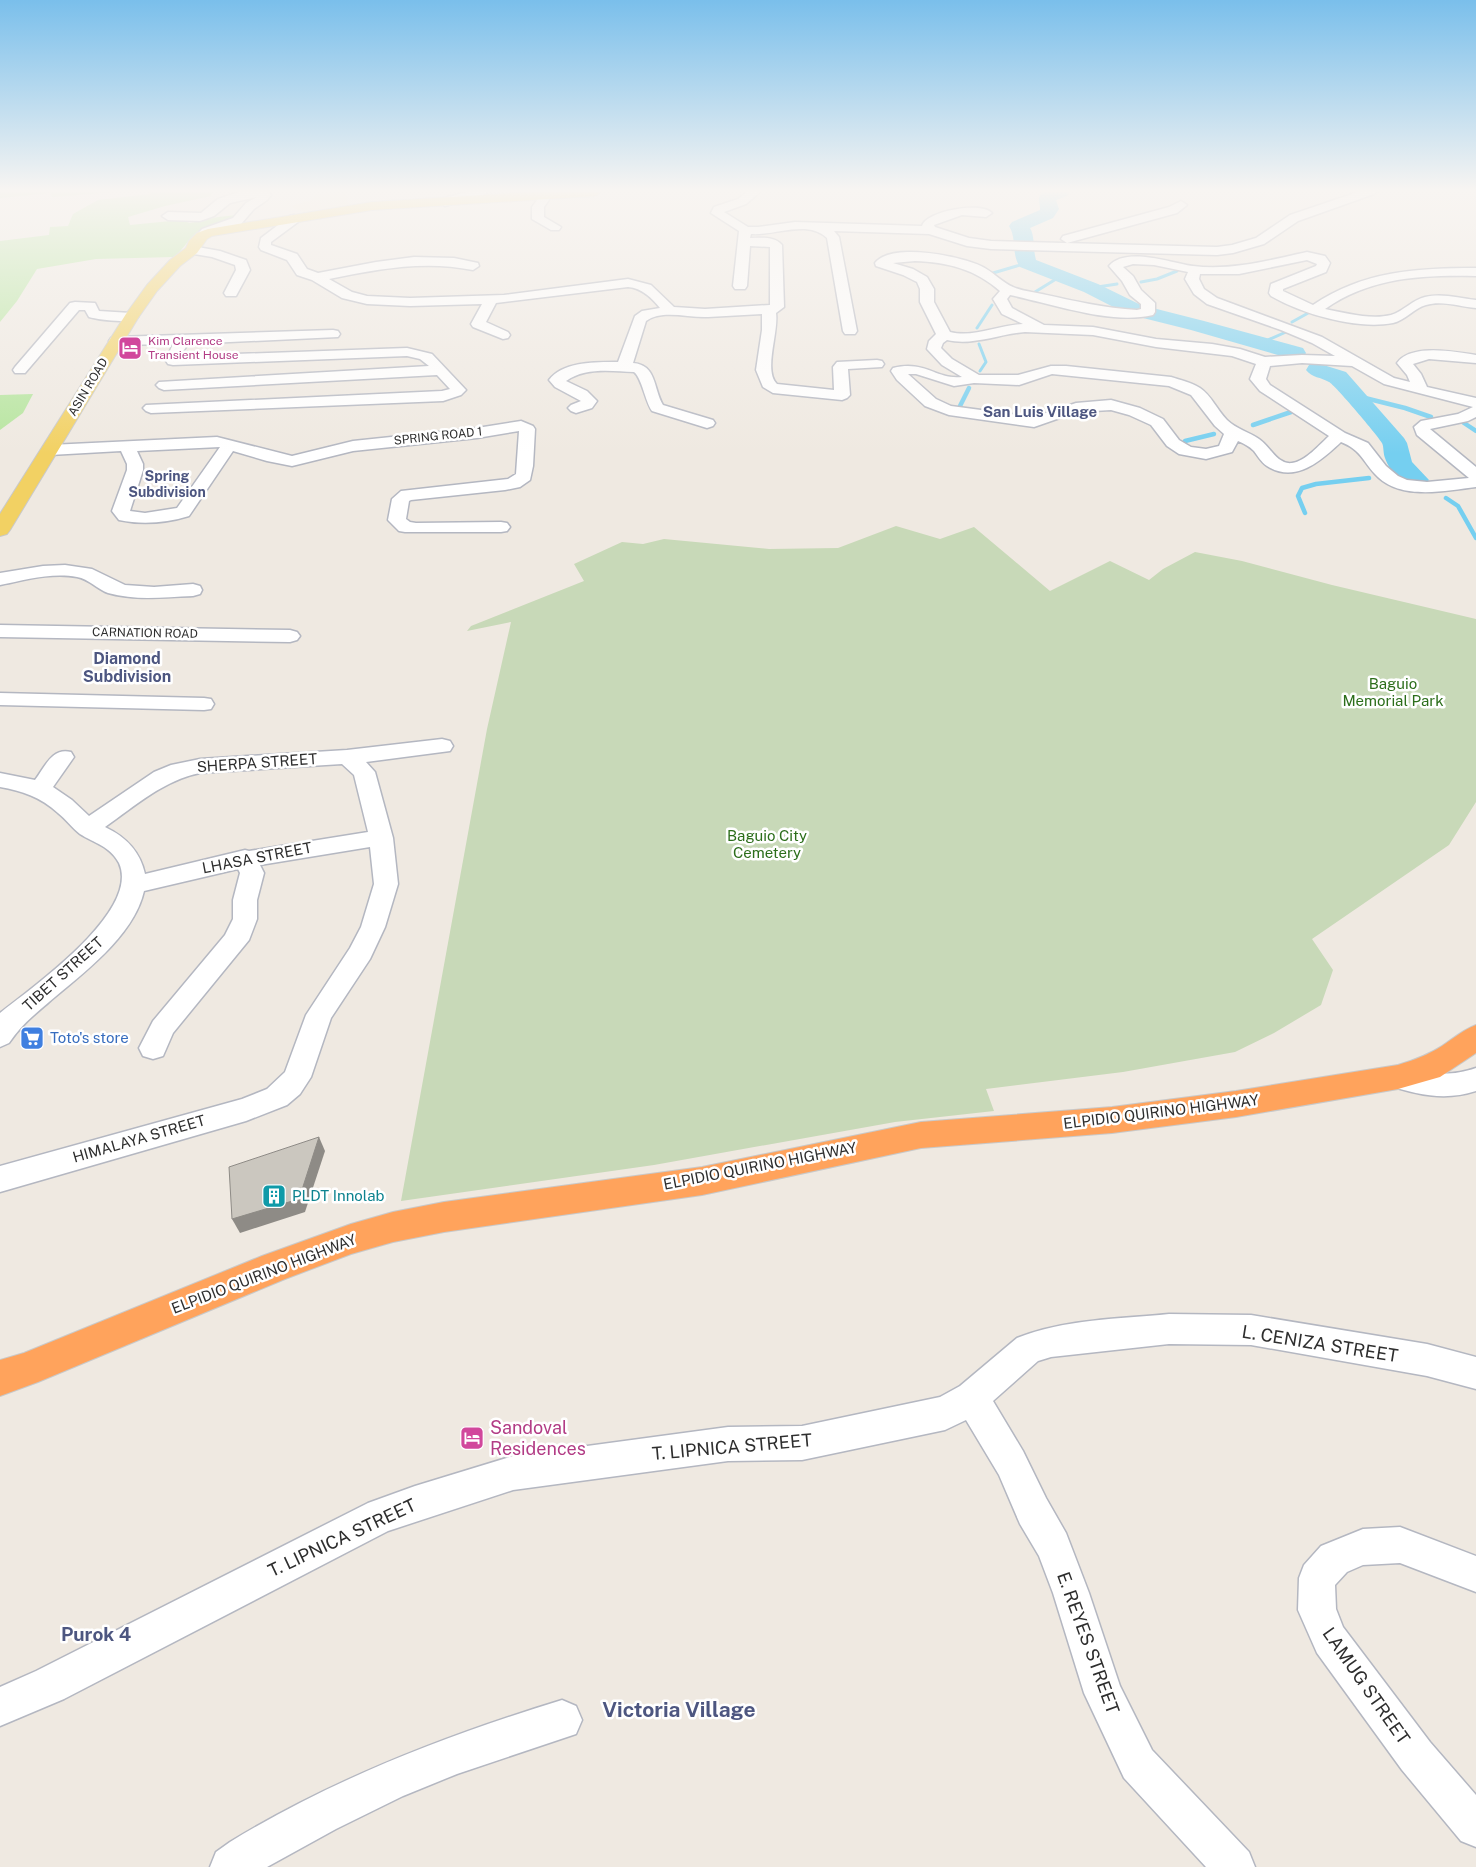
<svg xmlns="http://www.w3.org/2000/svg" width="1476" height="1867" font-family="'Public Sans',sans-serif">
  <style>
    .education { fill: #f0e6d1 }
    .green { fill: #b6e59e }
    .cemetery { fill: #c8d9b8 }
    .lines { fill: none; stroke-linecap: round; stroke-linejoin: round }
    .stream-far1 { stroke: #75cff0; stroke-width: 3 }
    .stream { stroke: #75cff0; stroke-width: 4.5 }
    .river { fill: #75cff0; fill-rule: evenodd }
    .minor-casing { stroke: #b4b7c1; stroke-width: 3 }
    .major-casing { stroke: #c9c9c9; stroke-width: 2 }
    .highway-casing { stroke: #c9c9c9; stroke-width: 2 }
    .minor { fill: #fff; fill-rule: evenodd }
    .major { fill: #f2d163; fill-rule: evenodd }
    .highway { fill: #ffa35c; fill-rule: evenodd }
    .shaded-wall { fill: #8e8b86 }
    .building { fill: #cbc7bf; stroke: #8e8b86 }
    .labels { text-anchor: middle; stroke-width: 5; stroke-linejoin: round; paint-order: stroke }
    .far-hotel-label { font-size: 12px; fill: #b23c85; stroke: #fff; text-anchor: start }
    .far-street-label { font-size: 12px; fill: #2e2e2e; stroke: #fff }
    .far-neighbourhood-label { font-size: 14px; font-weight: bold; fill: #4d5680; stroke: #fff }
    .far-quarter-label { font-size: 15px; font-weight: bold; fill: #4d5680; stroke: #fff }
    .park-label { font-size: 15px; fill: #2c6e1b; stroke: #fff }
    .street-label { font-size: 15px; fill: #2e2e2e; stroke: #fff }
    .shop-label { font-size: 15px; fill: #366cbe; stroke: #fff; text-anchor: start }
    .culture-label { font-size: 15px; fill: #0d838f; stroke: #fff; text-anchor: start }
    .neighbourhood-label { font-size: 16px; font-weight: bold; fill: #4d5680; stroke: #fff }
    .near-street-label { font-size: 18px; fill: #2e2e2e; stroke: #fff }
    .near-hotel-label { font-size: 18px; fill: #b23c85; stroke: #fff; text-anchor: start }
    .near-neighbourhood-label { font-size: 19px; font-weight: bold; fill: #4d5680; stroke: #fff }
    .near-quarter-label { font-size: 21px; font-weight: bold; fill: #4d5680; stroke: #fff }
  </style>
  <rect width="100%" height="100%" fill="#efe9e1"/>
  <path class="education" d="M334,192H345L349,207L307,214L290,206L311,201L315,195Z"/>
  <g class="green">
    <path d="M0,192H116L52,197L51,193L0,198Z"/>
    <path d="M149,192H212L211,196L165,206L128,217L130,225L181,220L190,223L218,217L237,215L236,219C222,224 205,227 194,236C186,242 182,251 174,257L96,259L37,269L17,301L0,322V241L49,235L50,227L68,226L73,214L98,200L150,194Z"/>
    <path d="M33,394L23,413L0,430V395Z"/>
  </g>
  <path class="cemetery" d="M896,526L940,539L974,527L1050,591L1110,561L1149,580L1163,569L1195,552L1242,561L1332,585L1476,619V802L1449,845L1312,939L1333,970L1321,1005L1274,1033L1235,1052L1123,1072L986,1089L994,1111L895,1122L654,1165L401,1201L487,729L511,622L467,631L471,626L584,581L574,564L622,542L643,544L664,539L769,549L838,548Z"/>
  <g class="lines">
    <g class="stream-far1">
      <path d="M993,273L1027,263"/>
      <path d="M1141,282L1157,279L1177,271"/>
      <path d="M1091,288L1117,284"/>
      <path d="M1035,292L1061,276"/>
      <path d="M1292,322L1310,312"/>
      <path d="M977,328L992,305"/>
      <path d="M1261,343L1286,332"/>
      <path d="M979,344L986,362L980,371"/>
    </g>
    <g class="stream">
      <path d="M1353,395L1405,408L1431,417"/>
      <path d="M960,406L969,388"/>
      <path d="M1464,423L1476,431"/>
      <path d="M1253,425L1291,412"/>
      <path d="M1185,441L1214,434"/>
      <path d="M1446,498L1458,506L1476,538"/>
      <path d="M1305,513L1298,496L1302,488L1316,484L1369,478"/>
    </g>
    <g class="river">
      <path d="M1044,192H1070L1067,196L1056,200L1059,209L1053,218L1030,228C1035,236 1033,250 1036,260L1098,284L1141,305L1204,321L1303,348L1306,353L1303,358L1295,360L1191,330L1127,314L1084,292L1020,267C1011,254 1017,238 1009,226L1012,222L1040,210C1041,204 1035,197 1044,192Z"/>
      <path d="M1317,363L1346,372L1404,438L1407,443L1412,462L1429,480L1425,485C1407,490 1391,475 1385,458C1383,453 1384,447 1382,443C1379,437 1334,384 1329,382C1321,377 1312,378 1306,370L1309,365Z"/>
    </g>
    <g class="minor-casing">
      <g id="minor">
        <path d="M239,192H268L271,195L267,200L254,209L241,224L210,235L202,240L196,236L202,229L233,218L246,203L257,197L230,203L214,216L200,221L168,220L162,216L168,212L201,213L218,199Z"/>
        <path d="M467,192H487L485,194L445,206L439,202L441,199Z"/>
        <path d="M541,192L545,194L549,200L544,207V217L561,227L559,230H551L532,219V207L537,200L535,196Z"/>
        <path d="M747,192H760L746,204L724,212L748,227H758L795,222L922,226C926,211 981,201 992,213L986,217L962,215L934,225L935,227L969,238L991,241L1217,247L1232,245L1256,238L1290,215L1358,192H1376L1374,194L1298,221L1264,244L1233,253L1217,255L991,249L967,246L929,234L834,231L839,237L857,331L855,334H845L843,331L827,238C808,219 774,236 751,234L750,238C761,238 774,236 782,245L784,307L776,313C779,332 763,371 777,384L834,390L833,367L837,362L877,360L882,361L884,364L882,367L848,369L850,395L847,398L842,400L773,393L763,387L756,370L762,330V314C744,315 726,316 708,317C689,318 662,309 646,321L633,363C657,365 653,388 663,405L713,420L715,423L713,426L707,428L652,411C645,401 642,378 634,372C612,371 585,367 566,381L587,391L597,401L592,408L576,413L571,411L568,408L571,405L581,401L555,387L549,380C563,361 597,362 618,362L635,316L642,311L660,308C652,298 642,288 628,287L496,303L486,322L508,332L510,335L508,338L503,339L473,327L471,324L482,304L410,306L367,304L342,298L312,280L297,275L287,260L261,250L259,247L261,238L290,216L294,215L300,219L298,222L271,242V245L297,254L307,269L318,273L376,262L414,257L454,258L478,263L479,266L473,270C424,260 378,269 329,279L352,292L367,296L410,298L504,295L628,279L651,285L674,307L705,309L770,305V247L750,246L747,286L745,289H735L733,286L739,231L711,213L714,207L738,199Z"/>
        <path d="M1181,201L1187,205L1177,213L1067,243L1061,239L1063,236L1169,207Z"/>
        <path d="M192,246L220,251L246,260L250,270L236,296H226L224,293L236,270L235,265L212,257L188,253L186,250L188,247Z"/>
        <path d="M1307,252L1325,256L1330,263L1326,272L1283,289V291L1313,305C1363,271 1417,268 1476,268V276C1422,275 1371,277 1325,309C1345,313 1371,320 1391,315C1404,311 1412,300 1425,297C1442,293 1459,298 1476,300V308C1461,307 1442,300 1426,305C1414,308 1406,320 1393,323C1357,330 1302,314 1271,296L1269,293L1271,284L1316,266L1317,264L1307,260L1239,274H1200L1199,279L1204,289L1217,298L1322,337L1394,378L1410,382L1407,375L1397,363C1411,343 1456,352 1476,355V363L1429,359L1413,364L1421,374L1427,387L1476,398V417L1468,421L1430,429L1476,467V487C1444,491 1399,501 1375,474C1362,460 1361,450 1341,442C1321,461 1295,484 1267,466C1261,462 1258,456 1254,451C1249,446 1243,443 1238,441L1232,452L1206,459L1179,454L1167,446L1151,425L1129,415L1111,410L1077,412L1034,427L949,415L925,406L897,380L891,371L893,368C926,360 936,380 962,377L942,365L927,349L929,341L936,334L920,302V289L917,282L903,275L876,266L875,263C891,242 960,256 981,266C992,271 1003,283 1013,287C1022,291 1033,292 1042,294C1074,301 1105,308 1137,310L1141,309V304L1130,295L1122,281L1109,266C1125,246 1172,263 1193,266C1231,271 1270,260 1307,252ZM915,261C947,262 975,269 1000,291L993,299L1002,314L1023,324C999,325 974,338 950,332L934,302V289L927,277L913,269L893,263ZM1133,264L1154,265L1188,272L1185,279L1194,294L1207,304L1281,330L1312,343L1335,356L1302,355L1265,357L1240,349L1212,344L1156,339L1093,327L1044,325L1012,308L1007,299L1010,295C1052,304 1110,325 1153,315L1155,312V303L1141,290L1133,276L1123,267ZM1025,332L1093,335L1156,347L1232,356L1256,364L1250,379L1260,391L1329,436C1319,445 1306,461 1292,463C1277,465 1270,446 1259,439C1249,432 1236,429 1227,420C1217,410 1211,395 1200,388C1191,382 1180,380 1171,377L1066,366H1051L1018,375H979L952,359L941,348L943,343L947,340C973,346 999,334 1025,332ZM1302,363L1352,366L1384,384L1473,407L1458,414L1421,421L1414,427L1417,435L1469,478L1427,482L1407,480L1398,476L1386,466L1368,443L1345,433L1270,385L1266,379L1270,366ZM908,374H916L954,386L974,383L1019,385L1052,374L1169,386L1191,395L1215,426L1224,434L1219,446L1206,449L1191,447L1179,440L1163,419L1140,408L1111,400L1076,403L1034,417L951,406L936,399Z"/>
        <path d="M75,302L95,303L99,311L131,313L138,317C131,324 99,320 89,317L85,310H79L25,373H15L13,370L15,367L70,303Z"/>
        <path d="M333,330L338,331L340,334L338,337L188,344L180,356L407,348L432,354L466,390L461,395L443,401L151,413L146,411L143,408L146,405L442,391L450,389L437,375L164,390L159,388L156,385L159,382L429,366L420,359L407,356L173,365L168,364L166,361L168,358L173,357L169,353L173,344L116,345L111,344L109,341L111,338L116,337Z"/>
        <path d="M521,421L533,426L535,429L533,466L530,480L520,487L505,490L411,500L409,501L406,519L410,522L416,523L501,522L507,523L510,527L507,531L501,532H405L399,531L388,520L392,499L401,491L508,479L516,474L519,431L477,438L353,451L292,466L267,461L233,451L189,516C166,523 142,525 119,520L112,511L127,470V464L121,451L50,455L44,453L42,450L44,447L50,445L217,437L292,456L353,441L477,428ZM220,447L177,508L145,513L130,511L143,470V464L137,451Z"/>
        <path d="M65,565L92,569L125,585L154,587L193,584L200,586L202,590L200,594L193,596C164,597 136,601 108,593C97,589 89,579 77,577C52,572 25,580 0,585V573L43,566Z"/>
        <path d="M0,625L290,630L297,632L300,636L297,640L290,642L0,637Z"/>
        <path d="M0,693L204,698L211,699L214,704L211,709L204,710L0,705Z"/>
        <path d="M442,739L450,741L453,746L450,751L366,762L375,772L393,838L398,884L385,927L370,959L331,1018L311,1077L300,1094L287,1105L246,1121L0,1192V1166L242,1099L267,1089L285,1072L306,1015L350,948L361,927L374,884L370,847L260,865L264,873L257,900V919L249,940L173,1033L163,1056L153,1059L143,1056L139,1048L153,1021L225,935L233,919V900L240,873L238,869L144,891C134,936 82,974 49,1002C34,1015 20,1026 9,1043L0,1047V1013C33,987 141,911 119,863C110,846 94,843 80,834C72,828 66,819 58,813C41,797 22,791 0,787V773L35,780C45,767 52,747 71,752L74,757L53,787L72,800L89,816L154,772L171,765L200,759L347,750ZM342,764L354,775L368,832L249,851L245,850L145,874C140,851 126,837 105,827C135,806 164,780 200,773Z"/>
        <path d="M1398,1066C1427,1073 1447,1078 1476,1068V1091C1446,1101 1417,1095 1388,1085L1384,1077L1388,1069Z"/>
        <path d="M1169,1314L1251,1315L1427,1344L1476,1357V1389L1427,1376L1251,1345L1169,1344L1051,1357L1038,1361L993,1401L1023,1451L1046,1498L1066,1533L1089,1593L1120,1686L1152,1750L1249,1852L1255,1867H1206L1124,1778L1084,1693L1053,1593L1039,1556L1020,1524L999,1475L966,1420L945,1430L802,1460L728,1461L513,1490L388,1531L64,1699L0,1726V1687L36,1671L368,1503L415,1486L513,1456L728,1427L802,1426L940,1397L960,1386L1017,1338C1064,1319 1119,1319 1169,1314Z"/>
        <path d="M1400,1527L1476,1556V1592L1400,1563L1363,1565L1347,1572L1335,1585L1336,1609L1343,1627L1430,1742L1476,1795V1847L1461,1841L1402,1770L1317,1653L1298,1610L1299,1578L1304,1565L1321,1546L1363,1529Z"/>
        <path d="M562,1700L576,1706L582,1720L576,1734L457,1774L403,1796L336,1829L267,1867H210L216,1852L230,1842C333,1779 447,1735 562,1700Z"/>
      </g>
    </g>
    <g class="major-casing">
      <path id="major" d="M529,192H601L595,196L372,210L212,236L207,239L197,253L180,266L157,291L138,318L10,530L7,534L0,536V514L126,314L147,285L170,260L186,248L189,241L197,233L208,229L372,202Z"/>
    </g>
    <g class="highway-casing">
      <path id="highway" d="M1476,1025V1053L1440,1077L1398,1089L1236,1117L1112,1133L921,1148L702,1195L444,1232L393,1242L351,1254L285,1279L38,1382L0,1396V1360L24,1353L262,1256L351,1224L393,1212L444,1202L702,1167L921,1122L1112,1107L1236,1091L1398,1065C1414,1060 1428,1055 1442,1046C1454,1038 1463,1030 1476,1025Z"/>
    </g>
    <use href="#minor" class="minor"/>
    <use href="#major" class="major"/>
    <use href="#highway" class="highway"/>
  </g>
  <path class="shaded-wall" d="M319,1137L325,1151L305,1212L240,1233L232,1219Z"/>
  <path class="building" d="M319,1137L299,1199L232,1219L229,1167Z"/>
  <linearGradient id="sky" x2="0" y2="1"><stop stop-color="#7abfeb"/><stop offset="0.42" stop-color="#f8f5f2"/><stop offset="1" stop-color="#f8f5f2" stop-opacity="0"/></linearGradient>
  <rect width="1476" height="454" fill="url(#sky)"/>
  <defs>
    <g id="hotel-square" transform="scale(1.25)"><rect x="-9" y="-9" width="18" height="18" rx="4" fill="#d1479c" stroke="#fff"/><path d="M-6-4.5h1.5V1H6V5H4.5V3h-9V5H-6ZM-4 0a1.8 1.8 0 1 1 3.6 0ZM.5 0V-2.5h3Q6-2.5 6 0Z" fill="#fff"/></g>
    <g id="supermarket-square" transform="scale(1.25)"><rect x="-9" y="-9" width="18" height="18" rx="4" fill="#3f7fe0" stroke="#fff"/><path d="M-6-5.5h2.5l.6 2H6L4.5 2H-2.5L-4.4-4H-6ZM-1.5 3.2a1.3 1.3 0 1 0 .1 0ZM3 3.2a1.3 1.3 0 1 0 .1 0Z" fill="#fff"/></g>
    <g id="building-square" transform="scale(1.25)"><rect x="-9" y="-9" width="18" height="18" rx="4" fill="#0f9aa8" stroke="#fff"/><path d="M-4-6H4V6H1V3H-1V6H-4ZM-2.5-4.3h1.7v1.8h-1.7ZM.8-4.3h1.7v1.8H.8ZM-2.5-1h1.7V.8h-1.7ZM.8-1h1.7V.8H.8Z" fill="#fff"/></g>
  </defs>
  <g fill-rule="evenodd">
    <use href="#hotel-square" x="130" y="348"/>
    <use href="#supermarket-square" x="32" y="1038"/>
    <use href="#building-square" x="274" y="1196"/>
    <use href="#hotel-square" x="472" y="1438"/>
  </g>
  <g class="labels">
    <g class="far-hotel-label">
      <text x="148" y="345">Kim Clarence<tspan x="148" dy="14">Transient House</tspan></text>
    </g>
    <g class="far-street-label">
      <text transform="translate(88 387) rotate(-59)" y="4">ASIN ROAD</text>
      <text transform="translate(438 436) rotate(-6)" y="4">SPRING ROAD 1</text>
      <text transform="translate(145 633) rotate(1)" y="4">CARNATION ROAD</text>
    </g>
    <g class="far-neighbourhood-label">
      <text x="167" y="481">Spring<tspan x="167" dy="16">Subdivision</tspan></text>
    </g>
    <g class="far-quarter-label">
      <text x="1040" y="417">San Luis Village</text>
    </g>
    <g class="park-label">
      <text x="1393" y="689">Baguio<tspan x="1393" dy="17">Memorial Park</tspan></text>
      <text x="767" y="841">Baguio City<tspan x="767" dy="17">Cemetery</tspan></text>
    </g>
    <g class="street-label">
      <text transform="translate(257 763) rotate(-4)" y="5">SHERPA STREET</text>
      <text transform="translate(257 858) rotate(-11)" y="5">LHASA STREET</text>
      <text transform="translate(63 974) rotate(-42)" y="5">TIBET STREET</text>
      <text transform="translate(1161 1112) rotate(-7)" y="5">ELPIDIO QUIRINO HIGHWAY</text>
      <text transform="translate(139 1139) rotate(-16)" y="5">HIMALAYA STREET</text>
      <text transform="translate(760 1166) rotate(-11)" y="5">ELPIDIO QUIRINO HIGHWAY</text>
      <text transform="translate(264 1274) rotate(-21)" y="5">ELPIDIO QUIRINO HIGHWAY</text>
    </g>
    <g class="shop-label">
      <text x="50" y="1043">Toto's store</text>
    </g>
    <g class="culture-label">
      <text x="292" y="1201">PLDT Innolab</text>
    </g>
    <g class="neighbourhood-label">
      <text x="127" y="664">Diamond<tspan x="127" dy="18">Subdivision</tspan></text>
    </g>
    <g class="near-street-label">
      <text transform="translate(1320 1344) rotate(9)" y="6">L. CENIZA STREET</text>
      <text transform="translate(732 1447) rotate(-5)" y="6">T. LIPNICA STREET</text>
      <text transform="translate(342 1538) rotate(-25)" y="6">T. LIPNICA STREET</text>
      <text transform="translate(1088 1643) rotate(70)" y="6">E. REYES STREET</text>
      <text transform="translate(1366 1686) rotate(55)" y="6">LAMUG STREET</text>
    </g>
    <g class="near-hotel-label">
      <text x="490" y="1434">Sandoval<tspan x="490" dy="21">Residences</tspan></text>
    </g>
    <g class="near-neighbourhood-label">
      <text x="96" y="1641">Purok 4</text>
    </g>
    <g class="near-quarter-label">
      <text x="679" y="1717">Victoria Village</text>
    </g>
  </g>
</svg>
